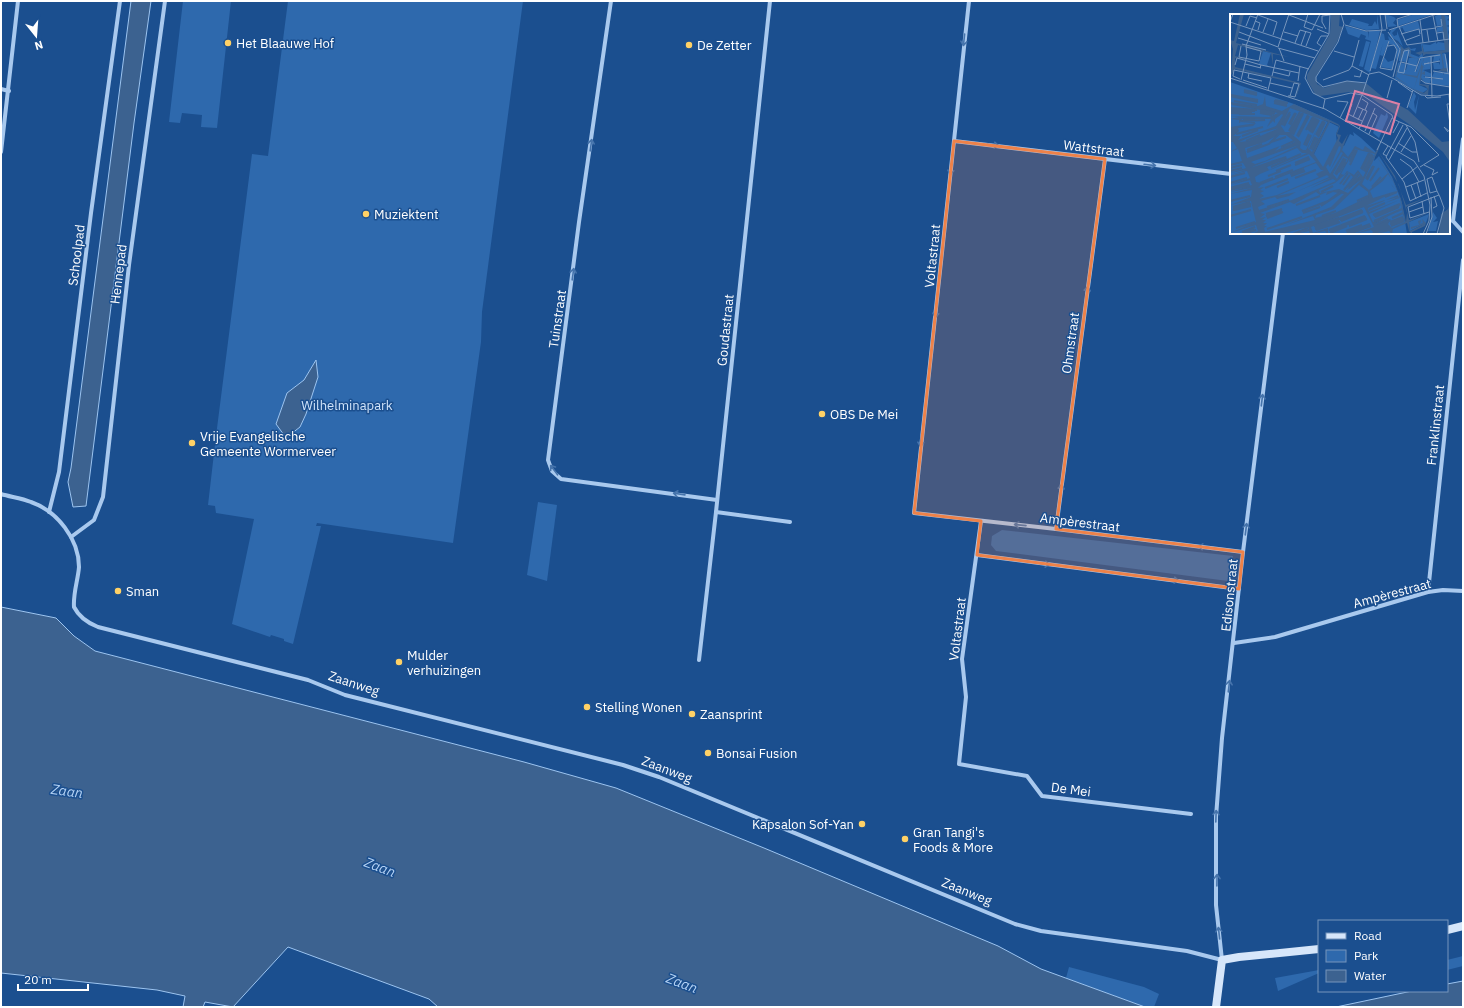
<svg xmlns="http://www.w3.org/2000/svg" width="1464" height="1008" font-family="'IBM Plex Sans',sans-serif">
  <style>
    .green { fill: #2e69ad }
    .water { fill: #3c6290; stroke: #9cc4f0 }
    .lines { fill: none; stroke-linecap: round; stroke-linejoin: round }
    .street { stroke: #a9c9ee; stroke-width: 4 }
    .secondary { stroke: #d6e6fa; stroke-width: 8 }
    .oneway { stroke: #4674ac }
    .marked { fill: #ee8249; fill-opacity: 0.2; stroke: #ee8249; stroke-width: 3; stroke-linejoin: round }
    .poi-dot { fill: #ffd166; stroke: #1b4f8f; stroke-width: 1.5 }
    .labels { text-anchor: middle; stroke-width: 3; stroke-linejoin: round; paint-order: stroke }
    .poi-label { font-size: 13px; fill: #fff; stroke: #1b4f8f; text-anchor: start }
    .street-label { font-size: 13px; fill: #fff; stroke: #1b4f8f }
    .park-label { font-size: 13px; fill: #cfe3fa; stroke: #1b4f8f }
    .water-label { font-size: 14px; font-style: italic; fill: #b5d3f5; stroke: #1b4f8f }
    .inset-river { fill: none; stroke: #3c6290; stroke-width: 2 }
    .inset-road { fill: none; stroke: #7695bc; stroke-width: 1 }
    .view { fill: #dd80a5; fill-opacity: 0.15; stroke: #dd80a5; stroke-width: 2 }
    .inset-edge { fill: none; stroke: #fff; stroke-width: 2 }
  </style>
  <rect width="100%" height="100%" fill="#1b4f8f"/>
  <g class="green">
    <path d="M183,1H231L217,128L201,127L202,115L182,113L180,123L169,122Z"/>
    <path d="M288,1H523L482,312L481,342L453,543L317,523L316,526H321L293,644L284,641V639L271,635L270,637L232,624L254,519L216,513L215,506L208,505L216,436L252,154L268,156Z"/>
    <path d="M538,502L557,505L547,581L527,575Z"/>
    <path d="M1002,530L1233,556L1228,581L996,551L991,545L992,536Z"/>
    <path d="M1463,956V966L1447,970V960Z"/>
    <path d="M1069,967L1144,987L1159,994L1154,1007H1145L1066,978Z"/>
    <path d="M1319,970V973L1278,991L1275,978Z"/>
  </g>
  <g class="water">
    <path d="M131,1H151L134,123L86,506L73,507L68,482L71,468Z"/>
    <path d="M316,360L318,377L306,414L300,427L291,434L284,435L276,424L287,393L304,380Z"/>
    <path d="M1,607L56,618L74,636L95,651L524,762L616,788L764,848L998,946L1041,969L1145,1007H438L429,999L288,947L233,1007L205,1002L203,1007H183L185,996L157,990L1,973Z"/>
    <path d="M1463,981V1007H1336L1412,991H1447V984Z"/>
  </g>
  <g class="lines">
    <g class="street">
      <path d="M611,1L579,222L548,460L552,471L561,479L717,500"/>
      <path d="M969,1L914,513L1056,529L1243,552"/>
      <path d="M1,89L9,91"/>
      <path d="M954,141L1231,174"/>
      <path d="M1,152L18,1"/>
      <path d="M1453,221L1463,139"/>
      <path d="M1453,221L1463,232"/>
      <path d="M1,494C11,497 21,498 31,502C57,511 79,539 79,567C78,580 73,593 74,607C79,617 88,623 98,627L308,680L345,695L623,765L659,777L1015,924L1041,931L1187,951L1222,960L1216,905V817L1222,738L1243,552L1283,233"/>
      <path d="M49,512L59,472L91,213L120,1"/>
      <path d="M716,512L790,522"/>
      <path d="M981,521L962,659L966,697L959,764L1027,776L1042,796L1191,814"/>
      <path d="M1056,529L1105,159"/>
      <path d="M71,537L94,520L103,497L129,265L165,1"/>
      <path d="M977,555L1239,589"/>
      <path d="M1428,592L1463,260"/>
      <path d="M1234,643L1275,637L1428,592L1443,590L1463,591"/>
      <path d="M699,660L716,512L770,1"/>
    </g>
    <g class="secondary">
      <path d="M1447,930L1463,926"/>
      <path d="M1216,1007L1222,960L1239,957L1319,949"/>
    </g>
  </g>
  <defs><path id="oneway-shaft" d="M-6 0H5M1.5-3L5.5 0L1.5 3" fill="none" stroke-width="1.6" stroke-linecap="round" stroke-linejoin="round"/></defs>
  <g class="oneway">
    <use href="#oneway-shaft" transform="translate(964 40) rotate(96)"/>
    <use href="#oneway-shaft" transform="translate(591 145) rotate(-82)"/>
    <use href="#oneway-shaft" transform="translate(993 145) rotate(7)"/>
    <use href="#oneway-shaft" transform="translate(1150 165) rotate(7)"/>
    <use href="#oneway-shaft" transform="translate(951 169) rotate(96)"/>
    <use href="#oneway-shaft" transform="translate(573 274) rotate(-82)"/>
    <use href="#oneway-shaft" transform="translate(1087 292) rotate(-82)"/>
    <use href="#oneway-shaft" transform="translate(936 312) rotate(96)"/>
    <use href="#oneway-shaft" transform="translate(1262 400) rotate(-83)"/>
    <use href="#oneway-shaft" transform="translate(921 441) rotate(96)"/>
    <use href="#oneway-shaft" transform="translate(554 470) rotate(-127)"/>
    <use href="#oneway-shaft" transform="translate(1061 490) rotate(-82)"/>
    <use href="#oneway-shaft" transform="translate(679 494) rotate(-172)"/>
    <use href="#oneway-shaft" transform="translate(1020 525) rotate(-174)"/>
    <use href="#oneway-shaft" transform="translate(1246 529) rotate(-83)"/>
    <use href="#oneway-shaft" transform="translate(1204 547) rotate(-173)"/>
    <use href="#oneway-shaft" transform="translate(1044 564) rotate(7)"/>
    <use href="#oneway-shaft" transform="translate(1173 580) rotate(7)"/>
    <use href="#oneway-shaft" transform="translate(1229 686) rotate(-83)"/>
    <use href="#oneway-shaft" transform="translate(1216 816) rotate(-88)"/>
    <use href="#oneway-shaft" transform="translate(1217 880) rotate(-89)"/>
    <use href="#oneway-shaft" transform="translate(1219 933) rotate(-96)"/>
  </g>
  <path class="marked" d="M954,141L1105,159L1056,529L1243,552L1239,589L977,555L981,521L914,513Z"/>
  <g class="poi-dot">
    <circle cx="228" cy="43" r="4"/>
    <circle cx="689" cy="45" r="4"/>
    <circle cx="366" cy="214" r="4"/>
    <circle cx="822" cy="414" r="4"/>
    <circle cx="192" cy="443" r="4"/>
    <circle cx="118" cy="591" r="4"/>
    <circle cx="399" cy="662" r="4"/>
    <circle cx="587" cy="707" r="4"/>
    <circle cx="692" cy="714" r="4"/>
    <circle cx="708" cy="753" r="4"/>
    <circle cx="862" cy="824" r="4"/>
    <circle cx="905" cy="839" r="4"/>
  </g>
  <g class="labels">
    <g class="poi-label">
      <text x="236" y="48">Het Blaauwe Hof</text>
      <text x="697" y="50">De Zetter</text>
      <text x="374" y="219">Muziektent</text>
      <text x="830" y="419">OBS De Mei</text>
      <text x="200" y="441">Vrije Evangelische<tspan x="200" dy="15">Gemeente Wormerveer</tspan></text>
      <text x="126" y="596">Sman</text>
      <text x="407" y="660">Mulder<tspan x="407" dy="15">verhuizingen</tspan></text>
      <text x="595" y="712">Stelling Wonen</text>
      <text x="700" y="719">Zaansprint</text>
      <text x="716" y="758">Bonsai Fusion</text>
      <text x="854" y="829" text-anchor="end">Kapsalon Sof-Yan</text>
      <text x="913" y="837">Gran Tangi's<tspan x="913" dy="15">Foods &amp; More</tspan></text>
    </g>
    <g class="street-label">
      <text transform="translate(1094 148) rotate(7)" y="5">Wattstraat</text>
      <text transform="translate(76 255) rotate(-83)" y="5">Schoolpad</text>
      <text transform="translate(932 256) rotate(-84)" y="5">Voltastraat</text>
      <text transform="translate(118 274) rotate(-83)" y="5">Hennepad</text>
      <text transform="translate(557 319) rotate(-82)" y="5">Tuinstraat</text>
      <text transform="translate(725 330) rotate(-84)" y="5">Goudastraat</text>
      <text transform="translate(1070 343) rotate(-82)" y="5">Ohmstraat</text>
      <text transform="translate(1435 425) rotate(-84)" y="5">Franklinstraat</text>
      <text transform="translate(1080 522) rotate(7)" y="5">Ampèrestraat</text>
      <text transform="translate(1392 593) rotate(-15)" y="5">Ampèrestraat</text>
      <text transform="translate(1229 595) rotate(-84)" y="5">Edisonstraat</text>
      <text transform="translate(957 629) rotate(-83)" y="5">Voltastraat</text>
      <text transform="translate(354 683) rotate(18)" y="5">Zaanweg</text>
      <text transform="translate(667 769) rotate(21)" y="5">Zaanweg</text>
      <text transform="translate(1071 789) rotate(7)" y="5">De Mei</text>
      <text transform="translate(967 891) rotate(22)" y="5">Zaanweg</text>
    </g>
    <g class="park-label">
      <text x="347" y="410">Wilhelminapark</text>
    </g>
    <g class="water-label">
      <text transform="translate(67 791) rotate(8)" y="5">Zaan</text>
      <text transform="translate(380 867) rotate(21)" y="5">Zaan</text>
      <text transform="translate(682 983) rotate(21)" y="5">Zaan</text>
    </g>
  </g>
  <g transform="translate(1230 14)">
    <rect width="220" height="220" fill="#1b4f8f"/>
    <path d="M147,0L149,15L136,16L119,11L122,5L139,10L138,12H142L145,7L147,11ZM155,0L164,3L166,5L163,9L167,12L158,13ZM185,0H204L168,12L167,6ZM211,0L213,5L215,25L213,17L207,18V14L213,12L212,4V11L207,12L205,2ZM212,0L220,3L217,6L220,7V11L216,12L220,13L218,18L220,25H217ZM188,7L191,19L189,15L175,18L172,13L170,16V13ZM115,12L138,18V24L139,17H150L140,59L134,55L141,27L135,25L136,22L131,20L129,24L118,20ZM168,13L162,19L164,22L167,21V17L173,33L168,27L162,24L171,33L172,40L170,47L174,36H180L178,32L181,35L186,34L185,37L180,36L181,40L189,43L192,39L193,43L215,39L218,51L217,59L204,57L217,58V55H204L203,49H209L210,51V47L209,44V47L203,48L204,42H202L193,43L188,46L185,45L188,46L185,58H179H186L191,44L202,43L201,48L193,50L201,49L200,55L193,56L202,60L201,63L193,62L201,65L200,69H195L191,64L189,71L198,75L191,80L201,81L191,80L165,65L168,49L170,48L168,57L171,49L176,50L174,56H176L179,44H183L178,42L176,48L171,47L174,37L171,47H169L170,33L159,21L161,16ZM151,19L154,20L155,26H159L158,22L168,30L170,38L166,46L167,35L164,31L159,30V27L153,42L150,41L153,29L146,55L141,54ZM215,26L216,36L194,38L192,30V37L191,30L200,31L206,28V30L208,28L215,29ZM136,27L140,28L133,53L129,52ZM33,37L41,39L37,51L40,53L29,50ZM154,43L158,48L164,46L162,55L151,53ZM204,58L213,59V61L214,59L220,60V72L202,70V65H208L202,63ZM0,68L64,90L109,110L66,93L98,108L83,137L84,140L99,108L109,113L106,120L107,130L114,132L120,120L124,122L123,118L131,124L146,138L144,147L149,142L162,163L172,189L177,220H0ZM184,78L186,82L184,88L185,96L189,81L186,100L178,92ZM157,98L158,103L149,124L143,119L151,100L155,102ZM203,198L207,204L203,208L208,207L206,217H198ZM199,200L196,209L180,217L179,208Z" fill="#2e69ad"/>
    <path d="M10,0H14L6,29L59,43L43,40V51L41,39L33,37L31,42L32,38L8,31L5,42L16,45L5,44V53L71,69L66,84L69,70L5,55L1,61L3,35L0,26L4,27ZM101,0H110L109,12L113,13L107,28L86,62L87,70L94,74L116,67L137,70L160,89L163,88L178,96L212,128L220,127V148L213,138L180,111L134,79L119,78L90,82L85,80L77,66V61L100,20ZM211,0L215,2L220,38L212,39L214,54H217V58L208,57L213,54L211,40H196L188,45L179,43L180,36H174L170,47L171,33L164,24L174,35L179,33L181,37L180,42L187,45L193,42V39L190,41L185,39L192,37V30L194,38L215,36ZM194,44V46L191,50L195,54L193,53L192,59L195,57V61L192,60L191,64L194,66L191,65L190,70L199,71L198,81L189,79L165,62L169,48L167,59L187,62ZM191,53L189,71L195,72L198,75L194,79L184,75ZM167,59L187,64L184,75L166,64ZM35,82L36,92L52,97L64,90L108,110L110,112L107,120L111,121L109,127L112,130L118,120L112,136L118,143L125,132L133,136L135,132L145,139L151,128L148,137L165,162L176,191L195,184L176,193L179,206L198,199L179,208L180,217L194,210L181,215V213L189,211L188,207L191,206L190,210L193,209L192,205L196,209L195,212L182,218V220L179,217L177,209L163,215L162,220L159,217L147,220L158,214L146,220H141L143,218L141,216L124,220L144,213L134,193L81,213L83,219L98,214V220L95,217L80,220L79,217L66,220L79,215L78,213L51,220H22L28,217L26,211L0,219L26,208L21,187L0,191L21,183L22,176L0,180L22,174L0,178L22,171L20,166L0,171L20,164L17,157L0,161L16,156L0,159L16,154L13,149L0,152V150L12,147L8,135L0,138L7,134L3,128H0V113L26,109L23,112L8,114L9,117L3,122H11L8,126L46,112L53,101L52,100L45,105V109L43,107L37,113L41,105H12L10,109L25,108V109H9V106L0,105L9,103L0,102L39,103L48,99L2,91L0,88L28,92L33,90ZM60,94L98,108L82,138L78,134L90,109L76,136H73L70,134L71,128L59,118H55L51,112ZM100,108L109,112L106,120L108,124L93,153L84,140ZM49,114L19,127L9,128L27,120ZM48,121H56L65,128L45,137L50,132L17,144L15,134L35,128ZM69,131L35,147L25,150L21,148ZM109,132L111,133L110,137L104,148L100,157L111,138L113,139L100,160L96,153L98,150L100,153ZM67,134L72,139H77L39,156L37,153L57,145L56,142L20,154ZM125,135L145,140L133,163L128,156L124,161L117,157L114,161L111,160ZM148,137L169,171L177,199L176,208L171,185L165,170L160,160L169,181L173,197L167,178L168,181L156,186L168,183L155,189L169,184L175,208L162,214L158,210L161,206L160,205L145,210L159,202L143,208L139,200L169,186L139,198L138,194L154,187L155,186L136,192L166,177L143,184L140,177L153,167L158,160L163,168L161,170L163,173L165,175L161,170L163,168L158,158L150,147L146,142L158,159L139,176L132,170ZM79,140L86,148L32,169L26,168L25,163L30,160ZM113,142L118,145L107,165L103,160ZM86,149L91,156H94L86,160L89,163L47,181L29,185L34,182L30,179L34,177L30,176L34,173L28,174L31,171ZM118,158L123,163L113,176L128,159L130,161L116,177L132,165L118,179L109,175L90,179L89,176L105,169ZM97,161L99,163L68,177L102,163L81,174L103,165L106,167L62,186L29,196L28,193L35,190L31,187L45,183L47,185L59,182L66,178L47,182ZM129,171L138,178V183L105,199L85,204L86,201L104,195ZM86,178L90,181L97,178L96,181L103,178L114,180L101,193L53,212L83,202L85,206L35,218L34,214L37,212H34L37,209H33L36,206H32L36,203L30,204L35,200L30,199L60,188L64,190ZM220,189V220H209L211,200L218,195Z" fill="#3c6290" fill-rule="evenodd"/>
    <path class="inset-river" d="M14,76L27,79M14,77L27,80M14,78L27,81M1,81L28,86M0,82L28,88M45,86L58,89M4,87L27,91M44,87L57,90M44,89L57,92M0,94L27,96M0,95L25,97M31,96L45,99M0,97L22,98M30,97L44,100M0,99L24,100M30,99L42,101M9,100H25M13,106L25,105M11,107L35,106M59,110L65,99M52,111L60,98M60,111L66,99M54,112L60,100M76,116L83,103M78,116L84,103M59,117L70,98M79,117L85,104M80,118L86,104M81,118L88,105M60,119L72,99M82,119L89,106M6,120L33,113M61,120L73,100M63,121L73,99M86,121L93,107M12,122L28,116M67,122L78,101M87,122L94,107M68,123L79,102M88,123L95,108M16,127L30,121M41,128L56,123M74,131L79,120M76,132L81,121M51,133L64,127M80,135L86,123M80,135L85,123M17,136L32,130M82,136L88,124M17,138L39,130L49,120M120,147L125,136M120,148L126,136M65,149L79,143M65,151L80,145M120,151L127,136M36,152L55,144M41,153L71,140M0,154L12,151M131,155L139,139M132,156L140,139M0,157L12,154M46,157L61,151M134,157L142,140M109,158L116,148M135,158L143,141M60,160L74,155M105,160L114,144M106,161L116,145M38,162L51,157M61,162L75,157M0,163L15,159M45,163L63,156M65,164L86,156M136,165L143,152M137,166L144,152M140,167L149,154M0,169L17,164M30,169L43,164M110,170L118,159M113,171L120,161M47,173L59,168M142,173L151,163M0,174L19,169M35,174L58,165M119,174L128,164M0,176L20,171M114,176L129,160M91,178L103,172M155,183L167,178M0,187L20,182M127,187L138,182M66,191L90,182M91,192L111,179M3,193L20,188M37,193L59,186M3,194L21,190M3,196L21,191M4,196L21,192M139,196L155,189M72,197L98,187L110,178M73,199L90,193M36,200L52,195M143,201L170,190M0,202L21,196M36,202L52,197M92,202L106,197M144,202L170,191M145,203L169,193M37,204L53,198M162,204L173,199M110,206L133,197M111,207L133,198M144,207L172,195M160,208L173,203M147,210L158,205M160,210L173,204M161,211L174,205M84,212L109,204M119,212L137,205M161,212L174,207M6,214L25,208M85,214L132,196M37,215L72,203M85,215L109,207M86,216L110,208M99,216L135,202M100,217L136,203M116,217L132,211M12,218L25,213M100,219L117,212M117,219L140,210M11,220L24,216M14,220L26,216M63,220L78,214M119,220L141,212"/>
    <path class="inset-road" d="M3,0L0,8L88,37M78,0L74,13L82,16L90,0M111,0L114,10L108,28L86,63V67L93,73L117,67L136,69M155,0L157,15M28,1L47,8L43,21M59,1L93,14M203,2L208,27M190,6L193,29M25,7L30,9L28,16M115,11L136,17L156,16M16,12L20,2L27,4M168,13L167,5L183,0M169,13L177,31L220,25M206,13L212,12L211,5M87,15L99,20M96,15L92,8V2L100,1M159,16L207,0M191,16L206,14M197,16L199,28M9,18L48,33M33,18L38,5M54,18L68,22M158,18L170,35L163,63M207,19L213,18L214,26M171,20L189,15L190,20M8,24L31,31M129,26L122,52L139,61M174,27L190,21M65,29L70,16L81,19L76,32M12,30L36,36M71,31L76,17M11,32L9,43L29,47L31,37L16,33M91,32L87,29L91,22H98M158,32L164,31L167,36L162,56L150,54L159,27M48,33L59,0M48,34L85,44M49,34L54,47M179,36L174,59L168,58L174,37ZM104,37L124,43M215,40L218,59M201,42L202,83M171,48L187,52M199,49L194,50L210,47M15,50L31,54M5,51L7,44L31,51L30,54M31,51L69,59M140,57L152,15L150,0M203,57L220,60M43,58L59,62L60,58M185,58L190,44L210,41M19,59L18,64L32,67M42,62L46,46L79,55M124,62L130,63L132,56M195,63L213,65M0,64L95,95L184,147L194,162L200,191L199,207L193,220M10,65L3,62L4,56L41,64L38,76M164,65L191,81L207,82M11,66L17,41L16,32L28,0M13,66L37,74M93,66L119,56L122,52M191,66L195,69L220,73M68,67L70,52M168,68L182,78M40,69L62,74M219,80L220,94M58,82H60L64,69L69,70L65,83L60,82M195,82L197,84L211,83M207,82L220,80M157,84L162,66M95,85L83,79L75,64L77,57L99,20L100,0M132,85L138,89L135,96M107,87L118,88L110,104M220,90H217L220,110M128,93L137,97L129,115M177,94L183,76M93,95L95,85L121,79L132,81L139,60L149,58L164,65M118,100L132,107M123,103L132,81L162,101L163,105L181,113L209,141L190,153M128,106L133,95M115,107L122,90M173,111L156,143L174,168L180,187L197,179M176,111L185,128L189,148M135,117L145,94M218,118L214,113L220,118M163,119L169,108M139,120L147,102L143,99M159,121L165,106M168,129L182,138H187M147,136L162,104M171,138L181,122M157,142L153,140L158,132M170,145L181,153L189,168M159,146L177,114M194,151L204,156L202,161L208,158M172,165L188,152M187,168L191,183M181,171L186,185M176,173L194,166M192,187L194,200M203,194L207,192L204,182M179,198L193,193M199,198L180,204L178,193L209,181M196,220L202,203L201,183M207,220L214,194L210,183L207,177L202,163L197,165L200,179L207,177"/>
    <path class="view" d="M125,77L169,90L160,120L116,107Z"/>
    <rect width="220" height="220" class="inset-edge"/>
  </g>
  <rect width="1464" height="1008" fill="none" stroke="#ffffff" stroke-width="4"/>
  <rect x="1318" y="920" width="130" height="72" fill="#1b4f8f" stroke="#7695bc"/>
  <rect x="1326" y="933" width="20" height="6" fill="#d6e6fa" stroke="#7695bc"/>
  <text x="1354" y="940" font-size="12" fill="#ffffff">Road</text>
  <rect x="1326" y="950" width="20" height="12" fill="#2e69ad" stroke="#7695bc"/>
  <text x="1354" y="960" font-size="12" fill="#ffffff">Park</text>
  <rect x="1326" y="970" width="20" height="12" fill="#3c6290" stroke="#7695bc"/>
  <text x="1354" y="980" font-size="12" fill="#ffffff">Water</text>
  <g transform="translate(36 36) rotate(163)" stroke="#1b4f8f" stroke-width="3" paint-order="stroke">
  <path d="M0-3L7 15L0 10L-7 15Z" fill="#ffffff"/>
  <text y="-6" font-size="11" font-weight="bold" text-anchor="middle" fill="#ffffff">N</text>
  </g>
  <path d="M18 984v6h70v-6" fill="none" stroke="#ffffff" stroke-width="2"/>
  <text x="24" y="984" font-size="12" fill="#ffffff" stroke="#1b4f8f" stroke-width="3" paint-order="stroke">20 m</text>
</svg>
